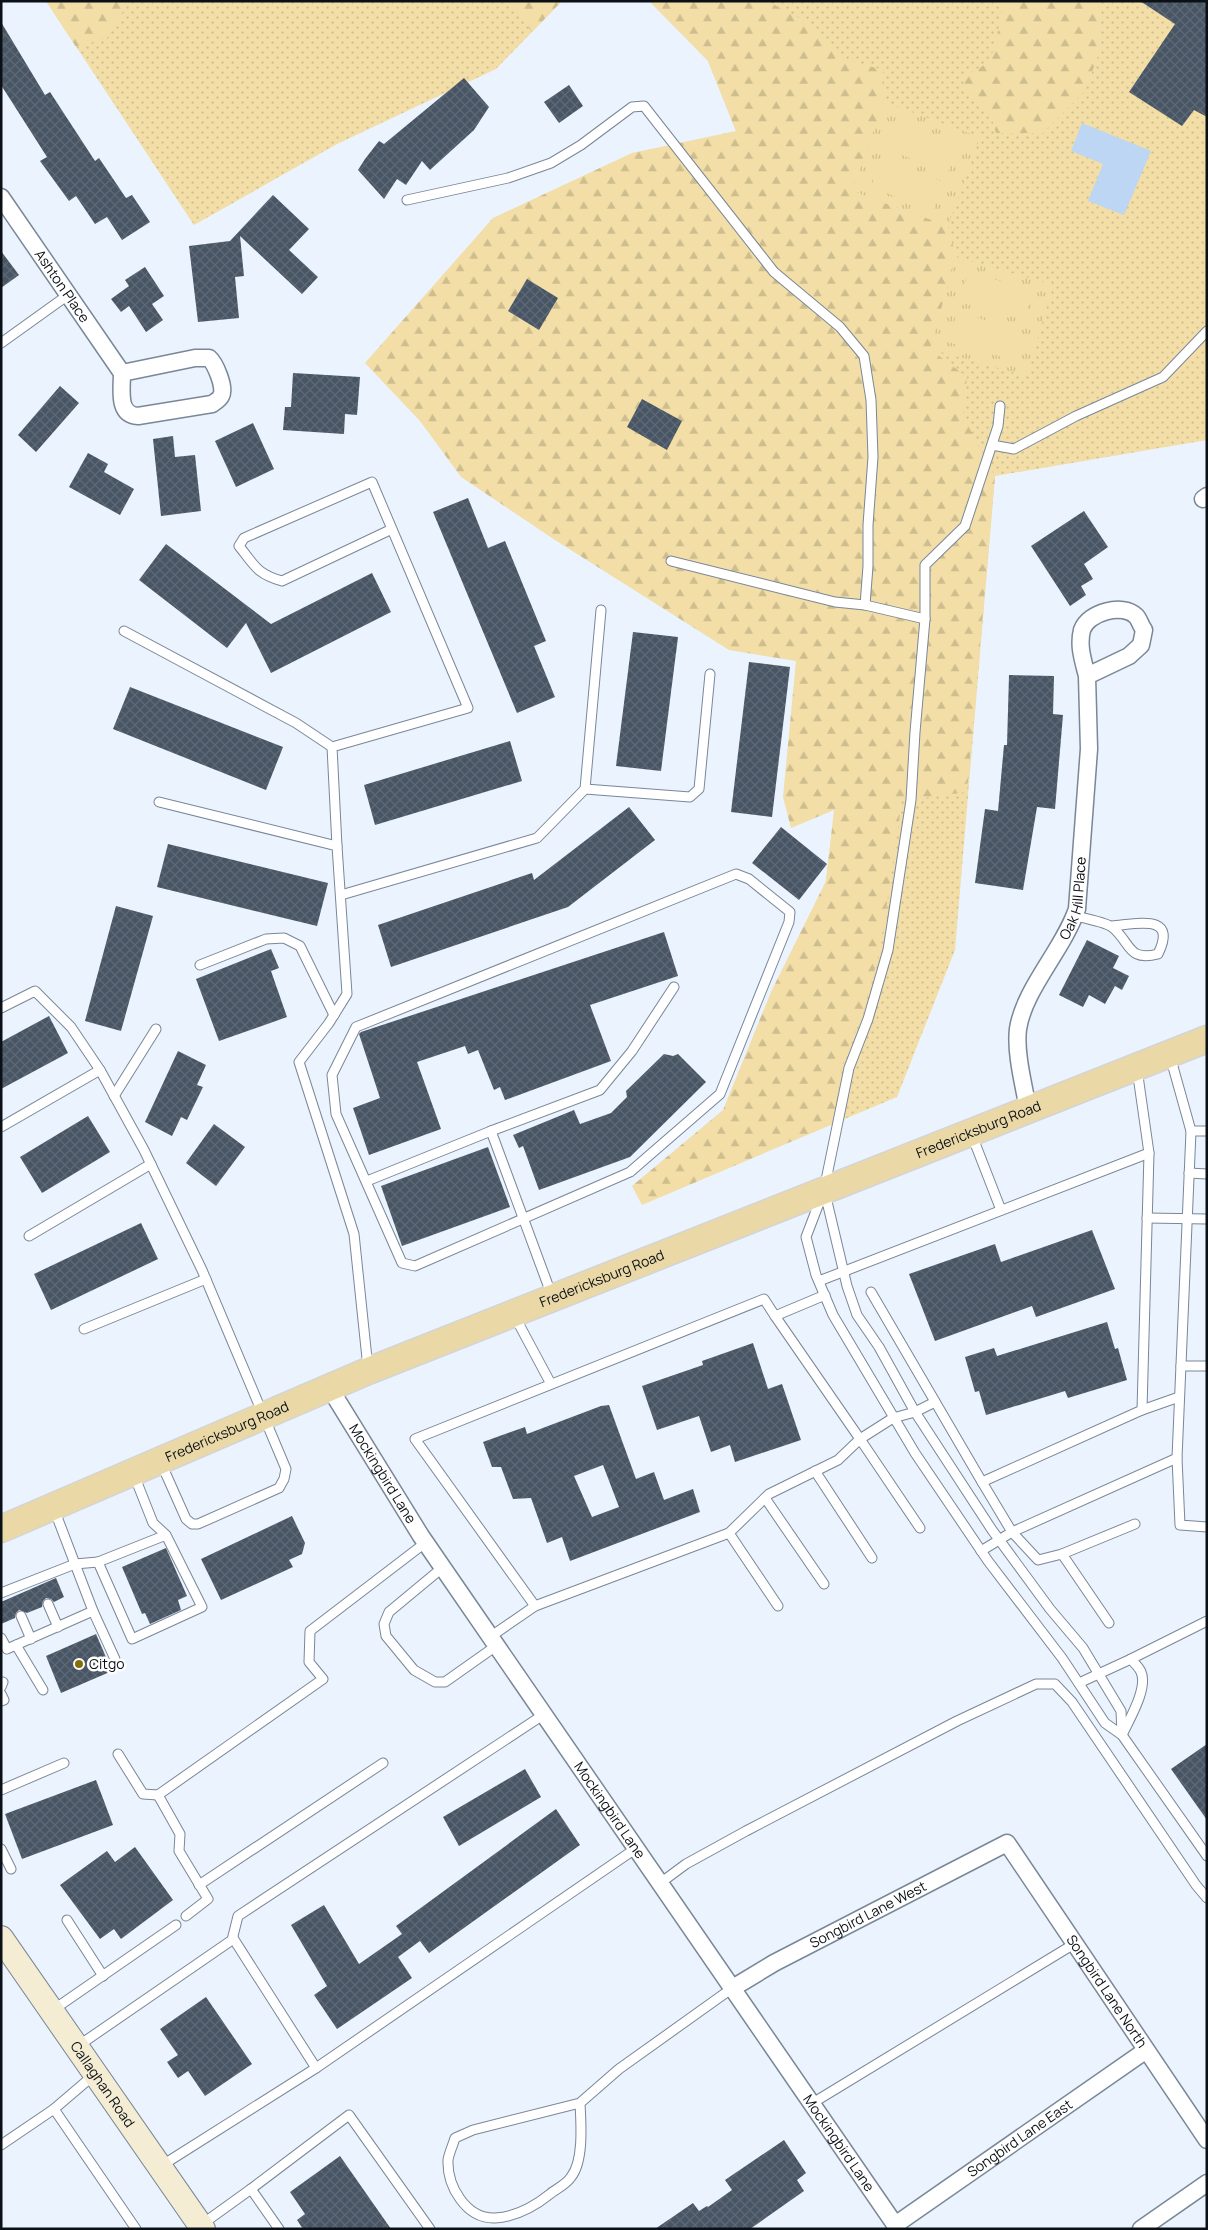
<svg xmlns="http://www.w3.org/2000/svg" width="1208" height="2230" font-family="Manrope,sans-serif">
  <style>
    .grass { fill: url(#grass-dots) }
    .forest { fill: url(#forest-firs) }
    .park { fill: url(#park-tufts) }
    .pitch { fill: #f2dea6 }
    .water { fill: #bcd6f4 }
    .building { fill: url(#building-cross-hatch); fill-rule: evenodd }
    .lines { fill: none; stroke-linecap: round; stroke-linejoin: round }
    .lane-casing { stroke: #798797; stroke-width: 11 }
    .street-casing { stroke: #798797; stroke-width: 19 }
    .secondary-casing { stroke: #798797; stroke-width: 26 }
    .primary-casing { stroke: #d3d4d5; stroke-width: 29 }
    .lane { stroke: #fff; stroke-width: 9 }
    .street { stroke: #fff; stroke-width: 16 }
    .secondary { stroke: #f4ecd3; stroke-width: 24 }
    .primary { stroke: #ead9a6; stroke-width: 26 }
    .poi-dot { fill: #876c0a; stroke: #fff; stroke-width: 2 }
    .labels { text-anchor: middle; stroke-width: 5; stroke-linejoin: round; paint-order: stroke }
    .street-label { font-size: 14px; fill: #0b1016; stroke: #fff }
    .poi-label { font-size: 14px; fill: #0b1016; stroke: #fff; text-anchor: start }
  </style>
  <defs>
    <pattern id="grass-dots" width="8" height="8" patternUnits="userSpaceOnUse" patternTransform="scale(1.25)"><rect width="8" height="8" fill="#f2dea6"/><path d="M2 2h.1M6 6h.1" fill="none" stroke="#cebd8e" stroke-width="1.8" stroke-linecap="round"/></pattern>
    <pattern id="forest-firs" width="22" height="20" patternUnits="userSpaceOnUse" patternTransform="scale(1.25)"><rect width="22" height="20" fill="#f2dea6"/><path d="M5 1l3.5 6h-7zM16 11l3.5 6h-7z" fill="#cebd8e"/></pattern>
    <pattern id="park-tufts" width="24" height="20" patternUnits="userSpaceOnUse" patternTransform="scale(1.25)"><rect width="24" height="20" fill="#f2dea6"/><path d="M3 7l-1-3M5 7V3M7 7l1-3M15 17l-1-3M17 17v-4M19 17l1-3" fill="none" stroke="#cebd8e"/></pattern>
    <pattern id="building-cross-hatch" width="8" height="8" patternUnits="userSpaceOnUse" patternTransform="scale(1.25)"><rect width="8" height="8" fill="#485564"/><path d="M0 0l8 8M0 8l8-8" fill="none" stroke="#5e6975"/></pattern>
  </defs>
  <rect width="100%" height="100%" fill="#eaf3fe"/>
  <g class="grass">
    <path d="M46,1H562L496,69L337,144L194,225Z"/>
    <path d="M650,1H1207V440L995,476L955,950L897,1097L749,1159L813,988L843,740L736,131L708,61Z"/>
  </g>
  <g class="forest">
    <path d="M46,1H129L107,38L76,47Z"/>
    <path d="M507,1H562L532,32Z"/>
    <path d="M649,1H767L805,21L848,60L883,70L884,102L852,191L948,226L956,257L930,349L967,377L963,416L995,476L967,792L902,801L880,950L862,1016L842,1065L833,1124L642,1205L632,1186L723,1110L771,992L826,881L834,810L791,828L783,797L796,661L729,650L555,540L461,477L420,421L365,363L493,218L632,153L736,131L708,61Z"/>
    <path d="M1001,1H1098L1101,48L1085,91L1043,133H996L991,116L964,91L963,77L990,62L1002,16Z"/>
  </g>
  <g class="park">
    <path d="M884,102L980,137L948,226L852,191Z"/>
    <path d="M956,257L1053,285L1027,376L930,349Z"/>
  </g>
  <g class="pitch">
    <path d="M895,120L958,143L948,172L885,149Z"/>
    <path d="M881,159L944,182L933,211L871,187Z"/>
    <path d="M968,272L1033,290L1024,320L960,302Z"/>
    <path d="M957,312L1021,330L1013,360L948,342Z"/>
  </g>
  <path class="water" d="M1082,123L1151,151L1124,215L1088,201L1103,164L1071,151Z"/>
  <g class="building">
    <path d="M1140,1H1207V117L1194,110L1182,126L1129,92L1175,24Z"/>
    <path d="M1,22L45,95L50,92L95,161L99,158L126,198L132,195L150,222L122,240L107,217L95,224L76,196L69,201L40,161L47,157L1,85Z"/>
    <path d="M464,78L489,107L474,130L430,170L422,161L406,185L397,179L384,199L358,170L365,159L379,141L384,144Z"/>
    <path d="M569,85L583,106L559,123L544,102Z"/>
    <path d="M273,195L309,229L289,250L318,277L302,294L240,236L244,276L235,277L239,318L198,322L189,246L230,241Z"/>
    <path d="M1,251L19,275L1,288Z"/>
    <path d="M145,267L164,296L152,304L163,320L146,332L129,306L121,312L111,299L129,286L125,280Z"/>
    <path d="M527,279L558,298L539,330L508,311Z"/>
    <path d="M293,373L360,377L357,415L345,414L344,434L283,430L285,407H291Z"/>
    <path d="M60,386L79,403L36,452L18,435Z"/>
    <path d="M642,399L682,421L667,450L627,427Z"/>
    <path d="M253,423L274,469L236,487L215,441Z"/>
    <path d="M173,436L175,457L195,455L201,511L161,516L153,439Z"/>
    <path d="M88,453L108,464L104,472L134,489L120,515L69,487Z"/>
    <path d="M468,498L488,548L505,541L546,641L534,646L555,697L517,713L433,512Z"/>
    <path d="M1084,511L1108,547L1084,564L1093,579L1081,586L1086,595L1070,606L1031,546Z"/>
    <path d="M166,544L271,624L372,573L391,612L271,673L246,623L227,648L139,580Z"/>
    <path d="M633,632L678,637L661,771L616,766Z"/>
    <path d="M749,662L790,667L772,817L731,812Z"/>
    <path d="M1009,675L1054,676L1053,714L1063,715L1055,809L1037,807L1023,890L975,883L985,809L998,811L1004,745H1007Z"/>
    <path d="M130,687L283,747L266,790L113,729Z"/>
    <path d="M510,741L522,781L375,825L364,785Z"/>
    <path d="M629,807L655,840L568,907L391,967L378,925L532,873L534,880Z"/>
    <path d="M781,827L827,864L799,900L752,863Z"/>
    <path d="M168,844L328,883L317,926L157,887Z"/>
    <path d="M116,906L153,916L121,1031L85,1021Z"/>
    <path d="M664,932L678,976L590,1005L611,1061L505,1100L500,1087L494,1090L478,1050L468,1054L465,1046L417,1062L441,1129L369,1155L353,1108L380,1098L359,1034L361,1032Z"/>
    <path d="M1087,940L1119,956L1113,968L1129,976L1122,990L1115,986L1105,1004L1089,995L1083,1007L1059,995Z"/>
    <path d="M271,949L279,968L271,971L287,1017L219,1041L196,979Z"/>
    <path d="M49,1016L68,1053L1,1089V1042Z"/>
    <path d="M178,1051L206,1065L197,1085L203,1087L187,1120L181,1117L172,1136L145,1122Z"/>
    <path d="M664,1054L673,1056L678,1054L706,1082L630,1157L539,1190L523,1146L519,1148L513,1135L574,1110L580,1124L611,1113L627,1097L626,1091Z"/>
    <path d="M88,1116L110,1152L42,1193L20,1157Z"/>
    <path d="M214,1124L245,1147L216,1186L186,1163Z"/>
    <path d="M488,1147L510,1207L402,1246L381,1186Z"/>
    <path d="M141,1223L158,1259L51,1310L34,1274Z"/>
    <path d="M1092,1230L1115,1289L1036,1317L1032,1306L935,1341L909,1274L995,1244L1001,1262Z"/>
    <path d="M1107,1322L1115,1349L1118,1348L1127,1380L1068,1398L1065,1391L986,1415L979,1391L975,1392L965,1357L994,1348L997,1356Z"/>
    <path d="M753,1343L768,1389L782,1384L801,1440L735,1462L730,1445L711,1452L699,1416L657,1430L642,1386L703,1365L702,1361Z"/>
    <path d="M609,1405L636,1479L654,1472L664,1500L693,1489L700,1512L570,1561L562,1537L547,1543L531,1498L513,1499L501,1467H492L483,1442L525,1427L527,1434L601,1406ZM603,1465L619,1507L592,1517L574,1476Z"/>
    <path d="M292,1516L305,1543L302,1554L289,1560L293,1567L221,1600L201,1559Z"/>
    <path d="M166,1548L187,1596L178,1600L181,1610L150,1624L145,1613L142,1614L122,1567Z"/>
    <path d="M56,1578L64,1597L54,1602L51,1599L46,1598L43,1601L42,1607L27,1613L19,1610L16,1613L15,1618L1,1624V1602Z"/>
    <path d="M96,1634L112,1671L61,1693L46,1656Z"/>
    <path d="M1207,1744V1820L1171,1769Z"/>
    <path d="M525,1769L541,1797L459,1846L443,1817Z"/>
    <path d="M96,1780L113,1825L22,1859L5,1814Z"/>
    <path d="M556,1809L580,1845L429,1953L420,1941L398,1957L412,1978L337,2029L314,1995L327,1986L291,1925L324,1905L359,1964L402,1934L396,1926Z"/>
    <path d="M135,1847L173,1900L121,1939L114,1929L100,1939L60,1885L107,1851L115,1862Z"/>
    <path d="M206,1997L252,2064L205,2096L188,2071L178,2078L167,2062L178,2055L160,2029Z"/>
    <path d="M784,2140L806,2173L797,2180L804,2191L750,2229H655L693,2203L699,2211L707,2206L708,2207L732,2190L725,2180Z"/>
    <path d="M340,2156L391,2229H303L297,2220L305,2214L290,2192Z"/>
  </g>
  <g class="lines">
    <g class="lane-casing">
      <g id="lane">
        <path d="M407,200L508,178L551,163L581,145L632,107L644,106L774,272L840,327L864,356L871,400L873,457L868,525V566L865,605"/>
        <path d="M1,343L68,295"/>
        <path d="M1000,406L998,426L965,526L925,565V619L915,732L911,800L888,950L868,1019L849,1068L824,1190L806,1237L816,1275L833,1315L915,1453L988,1561L1062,1658L1105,1723L1122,1735L1207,1856"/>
        <path d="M992,445L1014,449L1076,416L1163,377L1207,331"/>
        <path d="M671,561L835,602L865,605L925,619"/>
        <path d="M124,631L296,723L332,747"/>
        <path d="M585,789L690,797L699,789L710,674"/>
        <path d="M159,802L337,846L347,994L329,1023L299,1062L354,1234L368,1368"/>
        <path d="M337,846L332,747L468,708L372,482L244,538L239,546C255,566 257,574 282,581L392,529"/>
        <path d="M736,874L749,879L790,912L789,922L720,1094L630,1172L415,1266L402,1263L336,1114L332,1075L356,1027Z"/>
        <path d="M341,895L537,838L585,789L601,610"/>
        <path d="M1075,916C1084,918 1105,922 1112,927C1131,942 1127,962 1158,954C1178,913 1137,924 1112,926"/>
        <path d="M200,965L266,939L284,938L300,946L334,1015"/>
        <path d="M1,1008L35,991L71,1027L100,1070L144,1150L202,1270L286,1469L284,1479L279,1488L198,1524H192L186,1519L161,1463"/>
        <path d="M1170,1056L1191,1131L1177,1458"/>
        <path d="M114,1096L156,1029"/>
        <path d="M1,1127L100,1070"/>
        <path d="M491,1131L600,1090L632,1051L674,987"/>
        <path d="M1191,1131H1207"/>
        <path d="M971,1133L1001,1210"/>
        <path d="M1189,1173L1207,1174"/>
        <path d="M367,1181L491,1131L552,1296"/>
        <path d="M825,1193L847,1286L857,1315L879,1347L915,1412L992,1530L1050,1609L1083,1648L1121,1711L1122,1735"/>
        <path d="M1147,1218L1207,1219"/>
        <path d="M29,1236L151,1164"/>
        <path d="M819,1281L1149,1153"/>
        <path d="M871,1292L982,1482L1142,1410L1149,1153L1137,1069"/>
        <path d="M825,1295L775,1316L764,1299L415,1439L535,1606L729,1533L769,1494L838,1460L860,1439L920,1528"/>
        <path d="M514,1315L551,1384"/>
        <path d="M775,1316L860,1439L893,1418L915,1412L935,1402"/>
        <path d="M84,1329L206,1279"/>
        <path d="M1181,1366H1207"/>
        <path d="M1142,1410L1179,1397"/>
        <path d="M815,1471L872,1558"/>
        <path d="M134,1475L153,1523L166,1535L98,1562L132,1639L202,1607L166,1535"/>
        <path d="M765,1498L824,1584"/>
        <path d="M729,1533L778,1606"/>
        <path d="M981,1551L1012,1532L982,1482"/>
        <path d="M1062,1554L1135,1524"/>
        <path d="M442,1568L389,1612L384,1624L386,1636L414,1670L435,1682H445L496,1646"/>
        <path d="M1,1593L75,1564L98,1562"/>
        <path d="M48,1604L58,1627"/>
        <path d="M93,1611L115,1659"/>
        <path d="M21,1616L31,1639"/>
        <path d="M1109,1623L1062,1554L1038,1560L1012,1532L1177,1458L1180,1525L1207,1527"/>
        <path d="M490,1637L535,1606"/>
        <path d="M1,1638L7,1649L93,1611L54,1509"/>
        <path d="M16,1645L43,1690"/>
        <path d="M1079,1683L1131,1659"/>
        <path d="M1,1687L3,1682"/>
        <path d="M1,1694L4,1700L1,1701"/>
        <path d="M1123,1733C1130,1718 1148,1688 1141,1672C1139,1667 1134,1663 1131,1659L1207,1621"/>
        <path d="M118,1754L143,1794L158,1795"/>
        <path d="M1,1790L64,1763"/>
        <path d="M1,1849L11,1869"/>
        <path d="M659,1884L686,1864L746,1831L957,1721L1036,1684H1055L1072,1702L1196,1885L1207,1898"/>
        <path d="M199,1885L383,1763"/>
        <path d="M186,1916L208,1899L179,1851L180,1834L158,1795L323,1679L309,1662L310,1631L425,1543"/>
        <path d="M67,1920L103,1976"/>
        <path d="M53,2010L176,1925"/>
        <path d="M78,2046L232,1940L238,1916L543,1715"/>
        <path d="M316,2068L635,1849"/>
        <path d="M95,2074L54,2109L136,2229"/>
        <path d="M580,2103L473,2130L455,2138C453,2145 449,2153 448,2160C447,2186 466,2219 495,2218C515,2217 535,2206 550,2194C556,2189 567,2184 571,2177C584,2161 581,2123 580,2103L619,2069L731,1989"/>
        <path d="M811,2104L1074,1944"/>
        <path d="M1,2145L54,2109"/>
        <path d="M161,2166L316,2068L233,1938"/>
        <path d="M251,2189L349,2115L430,2229"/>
        <path d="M201,2225L251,2189L279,2229"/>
      </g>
    </g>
    <g class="street-casing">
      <g id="street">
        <path id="s1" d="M1,197L122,373C122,390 117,415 138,416L212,404C215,402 220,399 221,396C226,388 215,363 209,358H195L122,373"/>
        <path d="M1203,499L1207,496"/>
        <path id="s2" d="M1028,1109C1024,1086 1015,1053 1018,1029C1024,989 1063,950 1077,909L1089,749L1087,676L1129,656L1141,645L1144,630C1141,626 1139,619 1136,616C1123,603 1088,612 1082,630C1078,646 1083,660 1087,676"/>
        <path id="s3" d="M329,1387L421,1536L898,2229"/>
        <path id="s4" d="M731,1989L774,1963L1007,1843L1207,2140"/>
        <path id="s5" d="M895,2225L1145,2051"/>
        <path d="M1141,2229L1207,2183"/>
      </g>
    </g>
    <g class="secondary-casing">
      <g id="secondary">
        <path id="s6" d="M1,1938L203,2229"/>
      </g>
    </g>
    <g class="primary-casing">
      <g id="primary">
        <path id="s7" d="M1,1529L368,1371L1207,1039"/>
      </g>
    </g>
    <use href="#lane" class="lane"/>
    <use href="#street" class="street"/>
    <use href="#secondary" class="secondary"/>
    <use href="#primary" class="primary"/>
  </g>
  <circle class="poi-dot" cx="79" cy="1664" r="5"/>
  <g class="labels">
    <g class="street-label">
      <text dy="5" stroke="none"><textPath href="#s1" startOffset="108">Ashton Place</textPath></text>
      <text dy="5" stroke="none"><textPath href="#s2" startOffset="225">Oak Hill Place</textPath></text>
      <text dy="5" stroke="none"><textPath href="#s7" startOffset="1056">Fredericksburg Road</textPath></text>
      <text dy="5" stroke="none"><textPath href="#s7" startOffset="651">Fredericksburg Road</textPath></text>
      <text dy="5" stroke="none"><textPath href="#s7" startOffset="246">Fredericksburg Road</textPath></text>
      <text dy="5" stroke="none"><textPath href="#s3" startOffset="102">Mockingbird Lane</textPath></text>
      <text dy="5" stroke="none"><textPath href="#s3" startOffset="508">Mockingbird Lane</textPath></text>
      <text dy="5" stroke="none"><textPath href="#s4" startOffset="156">Songbird Lane West</textPath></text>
      <text dy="5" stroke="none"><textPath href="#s4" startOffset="491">Songbird Lane North</textPath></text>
      <text dy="5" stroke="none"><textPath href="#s6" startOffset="178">Callaghan Road</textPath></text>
      <text dy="5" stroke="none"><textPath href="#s5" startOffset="152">Songbird Lane East</textPath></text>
      <text dy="5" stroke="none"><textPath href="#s3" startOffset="912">Mockingbird Lane</textPath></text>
    </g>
    <g class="poi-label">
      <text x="89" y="1669">Citgo</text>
    </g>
  </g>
  <rect width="1208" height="2230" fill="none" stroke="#0b1016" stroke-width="5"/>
</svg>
